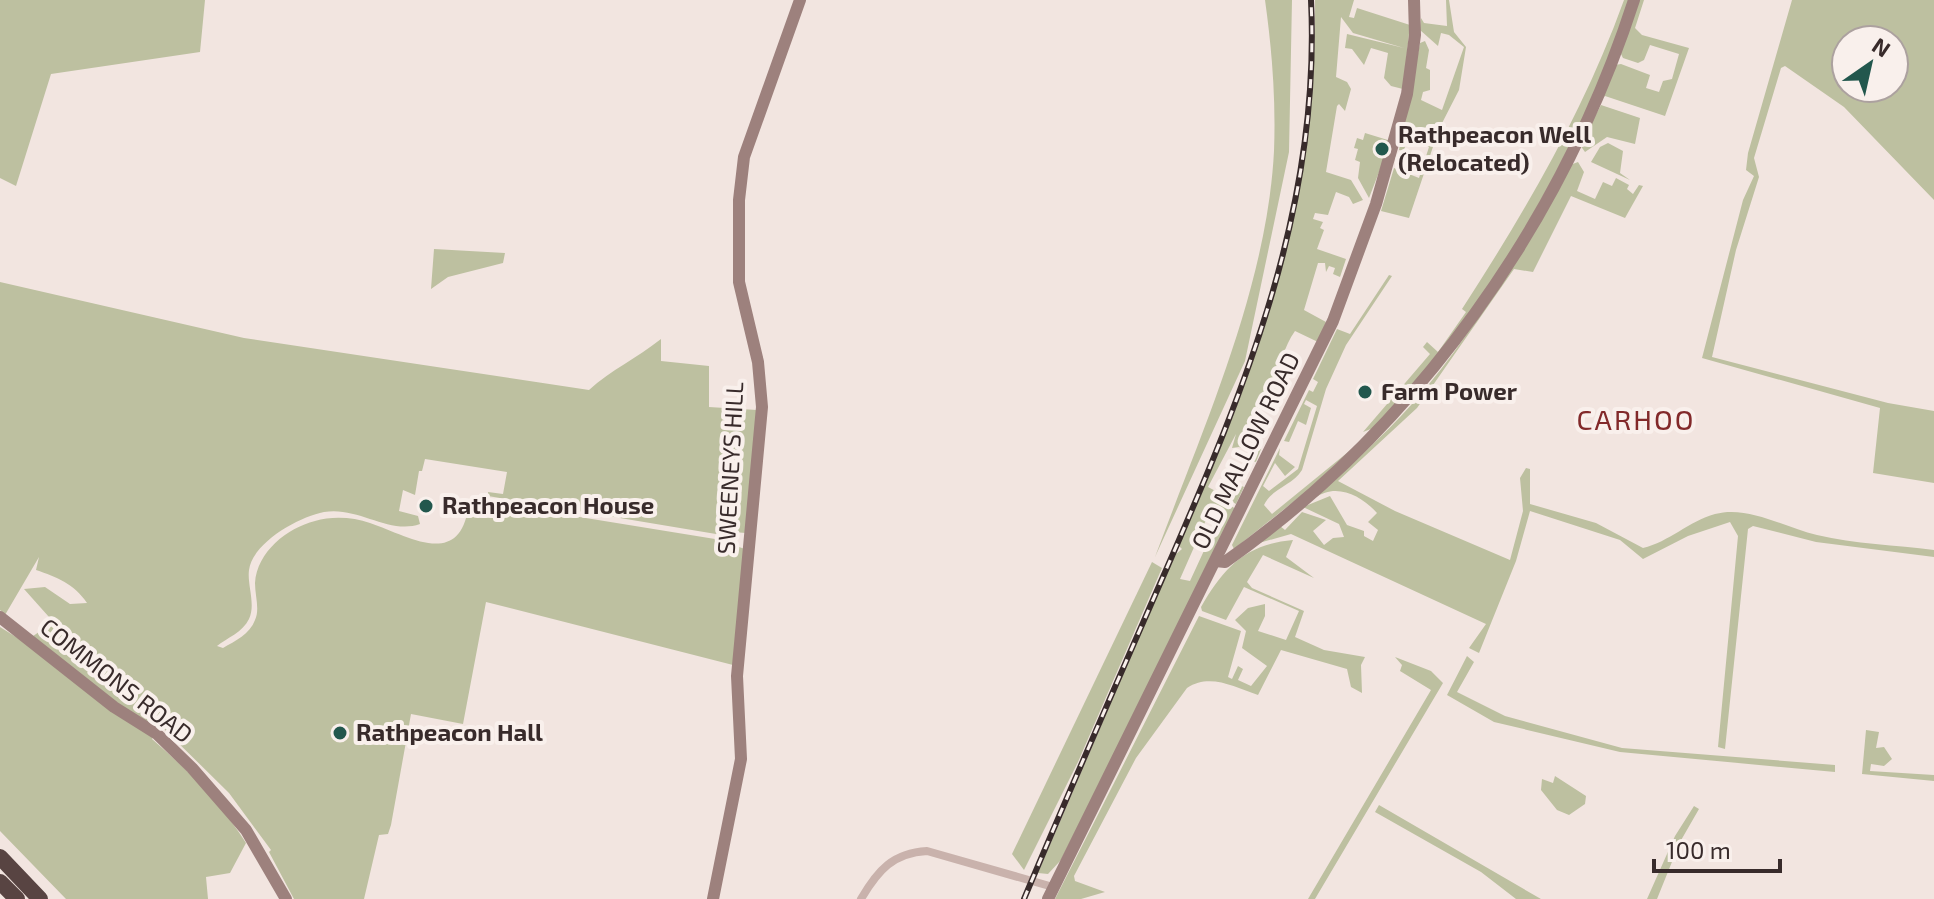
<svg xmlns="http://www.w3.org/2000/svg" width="1934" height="899" font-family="'Exo 2',sans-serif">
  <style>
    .green { fill: #bdc0a0; fill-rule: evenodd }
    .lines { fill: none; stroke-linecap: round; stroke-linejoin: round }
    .street { stroke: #c9b2ac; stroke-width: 8 }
    .secondary { stroke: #9d817d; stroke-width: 12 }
    .highway { stroke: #584442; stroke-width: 16 }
    .rail-casing { stroke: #382b2b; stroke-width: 6 }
    .rail { stroke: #f9f0ec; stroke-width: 3; stroke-dasharray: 9; stroke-linecap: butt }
    .poi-dot { fill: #22574d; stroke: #f9f0ec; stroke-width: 3 }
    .labels { text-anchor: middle; stroke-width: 8; stroke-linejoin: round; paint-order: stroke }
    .poi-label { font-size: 24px; font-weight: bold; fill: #382b2b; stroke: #f9f0ec; text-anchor: start }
    .street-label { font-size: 24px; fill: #382b2b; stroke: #f9f0ec }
    .quarter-label { font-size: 28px; letter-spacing: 2px; fill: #82292a; stroke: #f9f0ec }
  </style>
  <rect width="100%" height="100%" fill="#f2e5e0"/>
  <g class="green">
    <path d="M0,0H205L200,52L51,74L16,186L0,178Z"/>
    <path d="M1265,0H1292L1289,152L1245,361L1155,557C1202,430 1267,288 1274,151C1276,100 1272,50 1265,0Z"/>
    <path d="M1315,0H1354L1349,17L1354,18L1357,8L1410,25L1403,89L1391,86L1384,78L1388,53L1371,48L1364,65L1352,49L1345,48L1347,34L1404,48L1353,33L1341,17L1336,77L1347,82L1351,89L1345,111L1339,104L1337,106L1326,172L1351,180L1363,200L1353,204L1349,197L1336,192L1328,215L1315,213L1313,219L1323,222L1320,228L1324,230L1317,249L1346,259L1340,277L1333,274L1335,268L1329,266L1326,272L1325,263H1318L1304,310L1326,322L1318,342L1295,331C1282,349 1280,373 1265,388L1269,393L1241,439L1261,449L1256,462L1247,459L1250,452L1239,447L1232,448L1236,434L1208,487L1227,497L1234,483L1244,487L1236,504L1218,494L1216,497L1236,509L1061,860L1048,874L1038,873L1161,586L1176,554L1182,549L1179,546C1260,360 1317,207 1315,0ZM1210,511L1220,516L1190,581L1180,579Z"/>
    <path d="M1446,0H1449L1454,32L1466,47L1459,90L1439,129L1409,218L1381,211L1394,168L1419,178L1429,147L1414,141L1406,143L1404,151L1399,150L1420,43L1425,41L1429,50L1426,68L1430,70V90L1423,92L1421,100L1442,110L1464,47L1449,35L1441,33L1438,46L1420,30L1421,18L1424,23L1447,26Z"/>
    <path d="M1624,0H1631C1587,127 1521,247 1441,354C1422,380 1397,403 1376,427L1363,432L1430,354L1423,347L1427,342L1438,352L1466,312L1462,309C1526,210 1584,111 1624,0Z"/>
    <path d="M1639,0H1644L1635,28L1642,35L1689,48L1665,116L1605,96L1600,100L1615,65L1621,64L1650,75L1646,88L1659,92L1663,81L1672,79L1679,54L1650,45L1644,60L1638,63L1623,58L1620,52Z"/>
    <path d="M1792,0H1934V200L1844,107L1785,66L1781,68L1754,158L1759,177L1736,250L1712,357L1888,403L1934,411V483L1873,473L1880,408L1702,358L1743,200L1754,176L1746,170L1748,153ZM1846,40H1894V88H1846Z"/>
    <path d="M1601,105L1640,118L1635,144L1607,137L1585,152L1580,145Z"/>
    <path d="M1365,133L1391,141L1369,198L1358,178L1360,162L1355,160L1358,149L1354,148L1357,138L1363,140Z"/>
    <path d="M1608,143L1623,151L1620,173L1630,180L1591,162L1600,147Z"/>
    <path d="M1578,162L1584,172L1577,191L1595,199L1603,182L1612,186L1616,178L1629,185L1627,189L1633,194L1639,185L1643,186L1625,218L1571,196L1533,272L1514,269L1417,408L1338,481L1395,511L1510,560L1523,511L1520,478L1526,468L1530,469V504L1596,523L1643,548C1669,542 1689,521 1715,514C1749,505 1785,528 1817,535C1855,544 1896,545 1934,550V557L1816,542L1753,526L1748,529L1725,749L1718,747L1738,536L1730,522L1688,536L1643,559L1620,540L1530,511L1516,561L1479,653L1469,648L1486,624L1291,534L1259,543L1280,526L1285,530L1302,512L1326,520L1313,531L1324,545L1333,538L1344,537L1339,524L1303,507L1330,496L1347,525L1364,531V536L1373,541L1378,530L1368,522L1377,513C1362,496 1336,482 1315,498C1347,467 1382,438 1412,404C1475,334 1522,247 1570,165Z"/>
    <path d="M434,249L505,253L503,263L448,277L431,289Z"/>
    <path d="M1389,275L1392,276L1346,345L1326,389L1302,470C1292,486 1272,488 1264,505L1272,514L1353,448L1307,491L1234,549L1232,545L1280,448L1279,455L1295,467L1285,476L1275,463L1263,486L1269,491L1298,469L1317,406L1306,400L1304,404L1311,408L1306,425L1298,421L1289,442L1284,441L1309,390L1313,392L1318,382L1313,379L1337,329L1350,334Z"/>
    <path d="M0,282L244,338L589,390C611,370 637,358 661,339V361L709,366V407L757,410L746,533L719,531L716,534L488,496V492L503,494L507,472L425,459L422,471H419L415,495L403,490L399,511L418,516L420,524C389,535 358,506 324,512C299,517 253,542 249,570C247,585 256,604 249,619C243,632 227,638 217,646L223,648C235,641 250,634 255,620C260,609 255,596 255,583C257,552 287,528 315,521C332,516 353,517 370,523C409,536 461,571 469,503L475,500L715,539L745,549L733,665L486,602L463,724L411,714L391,825L388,834L379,835L364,899H294L269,852L271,850L229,793L160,725L152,739C189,771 220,802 246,843L230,873L206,877L208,899H66L0,831V627L24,642L45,628L49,617L24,589L45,587L70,604L87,603C74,584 57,577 36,570L39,557L5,615L0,610Z"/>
    <path d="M1293,540L1286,557L1314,578L1263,555L1247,582L1252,588L1304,611L1295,637L1324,650L1365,657L1361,665L1362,693L1351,687L1347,669L1281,650L1258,695C1234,687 1210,673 1187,688L1136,758L1074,876L1075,881L1105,892L1081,899H1055L1199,616L1241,631L1228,677L1232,679L1238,666L1243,669L1238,680L1251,686L1267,666L1242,648L1246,631L1235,620L1248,608L1265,604V616L1258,631L1286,640L1299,611L1244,587L1226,620L1202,611L1201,607C1224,567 1246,544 1293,540Z"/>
    <path d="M1152,562L1162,568L1078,762L1024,870L1012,854Z"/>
    <path d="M1467,656L1474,662L1457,692L1505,716L1622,748L1835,765V772L1620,752L1494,722L1447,695Z"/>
    <path d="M1395,657L1431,671L1443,683L1315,899H1308L1431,690L1400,671L1402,665Z"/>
    <path d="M1866,730L1879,732L1876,748L1884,747L1892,759L1884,766L1871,764L1870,771L1934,775V781L1862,774Z"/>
    <path d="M1555,776L1586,796L1585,804L1569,815L1557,810L1541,790L1542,779L1553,783Z"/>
    <path d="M1379,805L1541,899H1542H1516L1481,872L1375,812Z"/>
    <path d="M1694,806L1699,809L1680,842L1657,899H1647L1675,836Z"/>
  </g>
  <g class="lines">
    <path class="street" d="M861,899C878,870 893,853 927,851L1053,887"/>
    <g class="secondary">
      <path d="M1216,561L1225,562C1417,427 1562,223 1634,0"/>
      <path d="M0,617L114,707L157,734L192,768L246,830L286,899"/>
      <path d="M713,899L741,759L737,676L762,407L758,362L739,282V200L744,157L800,0"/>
      <path d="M1048,899L1333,321L1376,204L1407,94L1415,35L1414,0"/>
    </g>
    <g class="highway">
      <path d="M0,857L40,899"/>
      <path d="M0,882L17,899"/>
    </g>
    <g class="rail-casing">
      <path id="rail" d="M1024,899C1070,789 1118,680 1166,570C1246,386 1321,206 1311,0"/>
    </g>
    <use href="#rail" class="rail"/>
  </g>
  <g class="poi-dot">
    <circle cx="1382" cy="149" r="8"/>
    <circle cx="1365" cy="392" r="8"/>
    <circle cx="426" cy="506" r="8"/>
    <circle cx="340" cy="733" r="8"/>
  </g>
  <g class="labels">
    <g class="poi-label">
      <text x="1398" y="143">Rathpeacon Well<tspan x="1398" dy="28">(Relocated)</tspan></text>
      <text x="1381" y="400">Farm Power</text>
      <text x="442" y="514">Rathpeacon House</text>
      <text x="356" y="741">Rathpeacon Hall</text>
    </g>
    <g class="street-label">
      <text transform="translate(1246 451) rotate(-64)" y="8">OLD MALLOW ROAD</text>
      <text transform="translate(731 468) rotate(-87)" y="8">SWEENEYS HILL</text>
      <text transform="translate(116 681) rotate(38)" y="8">COMMONS ROAD</text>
    </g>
    <g class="quarter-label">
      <text x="1636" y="430">CARHOO</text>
    </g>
  </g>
  <g transform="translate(1870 64) rotate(34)"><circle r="38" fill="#f9f0ec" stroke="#aca19f" stroke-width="2"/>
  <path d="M0-6L14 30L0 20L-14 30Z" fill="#22574d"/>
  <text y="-12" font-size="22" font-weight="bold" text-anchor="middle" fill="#382b2b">N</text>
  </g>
  <path d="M1654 859v12h126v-12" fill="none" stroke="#382b2b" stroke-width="4"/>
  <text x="1666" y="859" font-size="24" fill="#382b2b" stroke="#f9f0ec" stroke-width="6" paint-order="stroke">100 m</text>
</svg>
